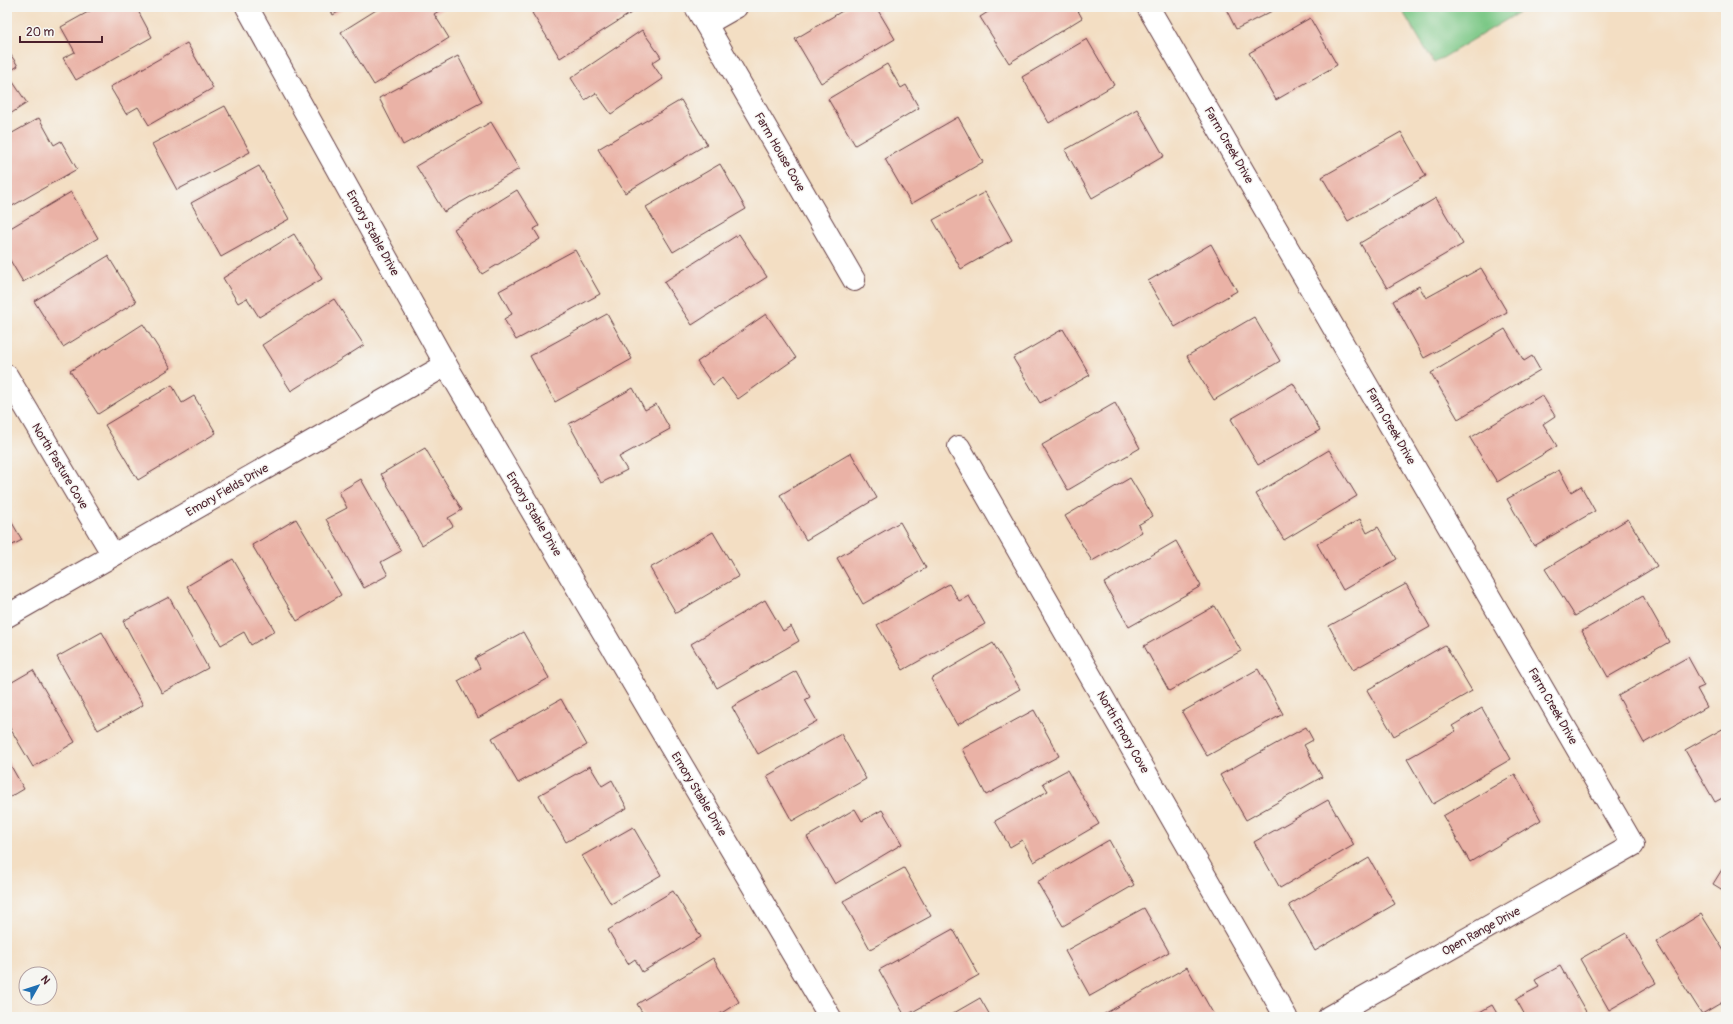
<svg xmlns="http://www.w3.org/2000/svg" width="1733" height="1024" font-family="Pangolin,sans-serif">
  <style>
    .green { fill: #7cc886; stroke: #637458 }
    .building { fill: #eab2a6 }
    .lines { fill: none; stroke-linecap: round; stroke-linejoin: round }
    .street-casing { stroke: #633c42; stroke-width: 24 }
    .street { stroke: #fff; stroke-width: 22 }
    .labels { text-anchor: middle; stroke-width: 3; stroke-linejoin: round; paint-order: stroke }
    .street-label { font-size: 12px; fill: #4a1f2b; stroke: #f6f6f2 }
  </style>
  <rect width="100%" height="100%" fill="#f6f6f2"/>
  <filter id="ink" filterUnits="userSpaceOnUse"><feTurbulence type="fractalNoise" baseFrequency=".025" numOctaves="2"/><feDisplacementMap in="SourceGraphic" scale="8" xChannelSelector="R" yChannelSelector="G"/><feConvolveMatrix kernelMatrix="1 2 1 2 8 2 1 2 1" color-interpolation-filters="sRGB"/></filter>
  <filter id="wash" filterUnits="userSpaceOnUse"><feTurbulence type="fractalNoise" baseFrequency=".012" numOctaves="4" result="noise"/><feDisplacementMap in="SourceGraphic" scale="16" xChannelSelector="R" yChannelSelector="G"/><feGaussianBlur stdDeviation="0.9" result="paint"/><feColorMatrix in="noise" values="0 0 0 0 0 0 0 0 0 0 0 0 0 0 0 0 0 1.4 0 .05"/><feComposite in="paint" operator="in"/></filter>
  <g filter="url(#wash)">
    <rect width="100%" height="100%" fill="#f3dec3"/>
    <path class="green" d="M1400,7H1528L1434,63Z"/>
    <g id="blocks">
      <g class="building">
        <path d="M97,7H136L152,37L76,80L63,58L75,52L61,27Z"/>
        <path d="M329,7H347L333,15Z"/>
        <path d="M381,7H443L444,8L434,14L449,38L374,85L341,32Z"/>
        <path d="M542,7H627L631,13L560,58L532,13Z"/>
        <path d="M849,7H876L895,39L821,83L795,39Z"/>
        <path d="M996,7H1076L1082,18L1009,63L980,17Z"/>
        <path d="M1225,7H1280L1236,29Z"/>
        <path d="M1310,18L1337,65L1276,100L1249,53Z"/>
        <path d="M642,30L661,57L652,63L663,79L611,114L596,93L585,100L571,78Z"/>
        <path d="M1087,39L1114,85L1049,123L1022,77Z"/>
        <path d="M187,43L213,88L149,125L138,107L126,114L110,87Z"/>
        <path d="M7,49L18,66L7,73Z"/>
        <path d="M458,56L482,102L403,145L379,98Z"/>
        <path d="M887,64L901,88L906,85L919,108L855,145L828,99Z"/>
        <path d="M7,73L27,103L7,116Z"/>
        <path d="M681,100L707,144L625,193L598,149Z"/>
        <path d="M225,106L250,152L177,190L152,144Z"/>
        <path d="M1137,109L1164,156L1092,198L1065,150Z"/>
        <path d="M958,117L983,162L911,204L885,159Z"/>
        <path d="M39,118L54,145L61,141L77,169L7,209V136Z"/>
        <path d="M491,122L519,169L444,212L416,166Z"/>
        <path d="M1401,132L1426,176L1348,221L1322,177Z"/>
        <path d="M720,164L746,209L673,252L646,207Z"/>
        <path d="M259,166L289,219L221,257L191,203Z"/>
        <path d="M517,190L539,226L534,229L540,239L482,274L454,229Z"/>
        <path d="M71,192L98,238L23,282L7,255V230Z"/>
        <path d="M985,192L1012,240L961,269L933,220Z"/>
        <path d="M1436,198L1463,244L1387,288L1360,243Z"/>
        <path d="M294,234L322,279L259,317L247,298L238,303L223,278Z"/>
        <path d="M739,234L767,277L692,325L664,282Z"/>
        <path d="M1211,244L1237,291L1175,327L1148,281Z"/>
        <path d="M575,250L600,294L516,340L504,319L512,314L499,291Z"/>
        <path d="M108,256L136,302L63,347L34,301Z"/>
        <path d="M1481,268L1507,312L1424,358L1393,301L1419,286L1426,298Z"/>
        <path d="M334,299L364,345L291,391L262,345Z"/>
        <path d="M607,314L632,359L555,402L530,356Z"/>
        <path d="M766,314L796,358L738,399L722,378L713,385L697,362Z"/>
        <path d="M1254,317L1280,361L1214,400L1187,356Z"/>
        <path d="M143,324L171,368L98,414L70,371Z"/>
        <path d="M1063,329L1090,375L1040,403L1013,358Z"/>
        <path d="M1505,329L1524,361L1532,356L1540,370L1458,419L1431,373Z"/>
        <path d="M1293,383L1320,430L1258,465L1231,419Z"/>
        <path d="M172,385L182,403L194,396L216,433L138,480L105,425Z"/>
        <path d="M633,388L645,410L656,404L670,429L619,457L627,470L601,483L569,424Z"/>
        <path d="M1542,395L1555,416L1543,424L1557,446L1497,482L1470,438Z"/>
        <path d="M1115,403L1140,448L1068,490L1042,445Z"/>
        <path d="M425,448L462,510L448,518L453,526L422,545L381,474Z"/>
        <path d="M1329,450L1357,496L1284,540L1256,494Z"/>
        <path d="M851,453L877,498L806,540L780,495Z"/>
        <path d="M1559,470L1571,492L1581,486L1595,511L1534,546L1507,499Z"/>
        <path d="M1130,478L1153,516L1138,525L1142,532L1092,561L1065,516Z"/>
        <path d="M361,479L401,551L381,562L388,575L364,588L326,519L347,508L339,492Z"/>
        <path d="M7,514L22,540L7,548Z"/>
        <path d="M296,519L341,595L297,621L252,545Z"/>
        <path d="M1360,519L1367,533L1378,527L1397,559L1343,590L1317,544Z"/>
        <path d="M1628,519L1657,566L1575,616L1545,569Z"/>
        <path d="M900,522L926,568L863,604L837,558Z"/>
        <path d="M713,532L739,576L676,613L650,568Z"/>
        <path d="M1176,541L1201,586L1129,627L1104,583Z"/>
        <path d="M233,559L275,631L251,645L244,632L221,645L187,586Z"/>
        <path d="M949,584L959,601L969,596L985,624L903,670L877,625Z"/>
        <path d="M1406,584L1430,627L1353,670L1329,626Z"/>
        <path d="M1643,596L1669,642L1608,677L1582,631Z"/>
        <path d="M169,597L208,668L162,693L123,621Z"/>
        <path d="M765,600L783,631L791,626L799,641L717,688L691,644Z"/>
        <path d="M1215,606L1241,651L1169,691L1144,646Z"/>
        <path d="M102,632L143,705L98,730L57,657Z"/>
        <path d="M523,632L549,678L478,718L458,681L480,668L475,658Z"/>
        <path d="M993,643L1020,689L957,725L931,679Z"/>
        <path d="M1445,645L1472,691L1394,736L1367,690Z"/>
        <path d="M1688,657L1704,686L1697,689L1707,707L1644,743L1618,696Z"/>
        <path d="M1258,669L1283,714L1207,756L1182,712Z"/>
        <path d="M33,670L75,742L33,767L7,723V685Z"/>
        <path d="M796,671L810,697L805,700L817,721L758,754L732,707Z"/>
        <path d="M561,699L587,745L518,783L492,738Z"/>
        <path d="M1482,708L1511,759L1433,804L1407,759L1456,731L1452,726Z"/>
        <path d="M1034,710L1059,756L986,795L962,749Z"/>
        <path d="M1306,727L1313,740L1304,745L1322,777L1246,820L1220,775Z"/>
        <path d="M1726,727V796L1715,802L1685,750Z"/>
        <path d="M841,734L866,779L792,821L767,776Z"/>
        <path d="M7,759L24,789L7,799Z"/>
        <path d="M590,766L602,786L612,780L627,808L566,842L539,795Z"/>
        <path d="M1067,770L1099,824L1034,862L1022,840L1010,847L995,821L1048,791L1043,783Z"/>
        <path d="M1515,774L1541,820L1470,862L1443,816Z"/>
        <path d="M1328,800L1354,845L1280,888L1254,842Z"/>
        <path d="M855,809L862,821L882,810L902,844L835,884L807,837Z"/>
        <path d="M633,827L661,875L611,904L582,856Z"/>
        <path d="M1109,840L1134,885L1063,926L1037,882Z"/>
        <path d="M1369,858L1395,904L1315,951L1289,905Z"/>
        <path d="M1726,863V892L1713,884Z"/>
        <path d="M904,868L931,916L870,949L843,901Z"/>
        <path d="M673,891L701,937L642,972L635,959L628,964L608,930Z"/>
        <path d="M1144,908L1169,952L1090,996L1065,951Z"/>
        <path d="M1701,914L1726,954V1000L1702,1014L1656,942Z"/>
        <path d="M953,929L979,975L905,1016L879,970Z"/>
        <path d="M1626,933L1656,983L1609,1010L1580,959Z"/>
        <path d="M713,958L739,1002L715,1017H645L637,1004Z"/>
        <path d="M1560,966L1589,1017H1526L1516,999L1539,987L1535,980Z"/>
        <path d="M1187,967L1214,1015L1210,1017H1099Z"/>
        <path d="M980,998L991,1017H947Z"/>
        <path d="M1492,1005L1499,1017H1471Z"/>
      </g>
    </g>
  </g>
  <g filter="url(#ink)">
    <use href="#blocks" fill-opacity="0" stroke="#633c42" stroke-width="1"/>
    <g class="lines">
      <g class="street-casing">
        <g id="street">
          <path d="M247,7L446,365L830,1017"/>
          <path d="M696,7L854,280"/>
          <path d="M1148,7L1633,845L1329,1017"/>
          <path d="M706,24L736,7"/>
          <path d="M7,376L113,555"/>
          <path d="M959,447L1286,1017"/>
          <path d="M7,616L446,365"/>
        </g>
      </g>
      <use href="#street" class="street"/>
    </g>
  </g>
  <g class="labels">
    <g class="street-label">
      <text transform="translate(1229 145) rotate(60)" y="4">Farm Creek Drive</text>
      <text transform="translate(780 152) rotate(60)" y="4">Farm House Cove</text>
      <text transform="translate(373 233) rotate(61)" y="4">Emory Stable Drive</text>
      <text transform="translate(1391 426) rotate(60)" y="4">Farm Creek Drive</text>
      <text transform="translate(60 466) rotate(59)" y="4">North Pasture Cove</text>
      <text transform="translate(227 490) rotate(-30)" y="4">Emory Fields Drive</text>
      <text transform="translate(534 514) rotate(59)" y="4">Emory Stable Drive</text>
      <text transform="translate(1553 706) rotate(60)" y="4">Farm Creek Drive</text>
      <text transform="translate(1123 732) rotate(60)" y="4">North Emory Cove</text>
      <text transform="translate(699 794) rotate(59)" y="4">Emory Stable Drive</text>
      <text transform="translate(1481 931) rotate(-29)" y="4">Open Range Drive</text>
    </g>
  </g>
  <rect width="1733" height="1024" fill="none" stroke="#f6f6f2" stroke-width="24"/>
  <g transform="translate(38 986) rotate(51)"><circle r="19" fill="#f6f6f2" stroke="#b1a0a2"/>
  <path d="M0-3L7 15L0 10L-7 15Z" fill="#1f6fb2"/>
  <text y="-6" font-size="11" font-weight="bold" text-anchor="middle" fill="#4a1f2b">N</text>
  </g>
  <path d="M20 36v6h82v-6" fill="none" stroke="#4a1f2b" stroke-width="2"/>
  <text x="26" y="36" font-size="12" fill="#4a1f2b" stroke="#f6f6f2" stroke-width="3" paint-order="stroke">20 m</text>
</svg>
